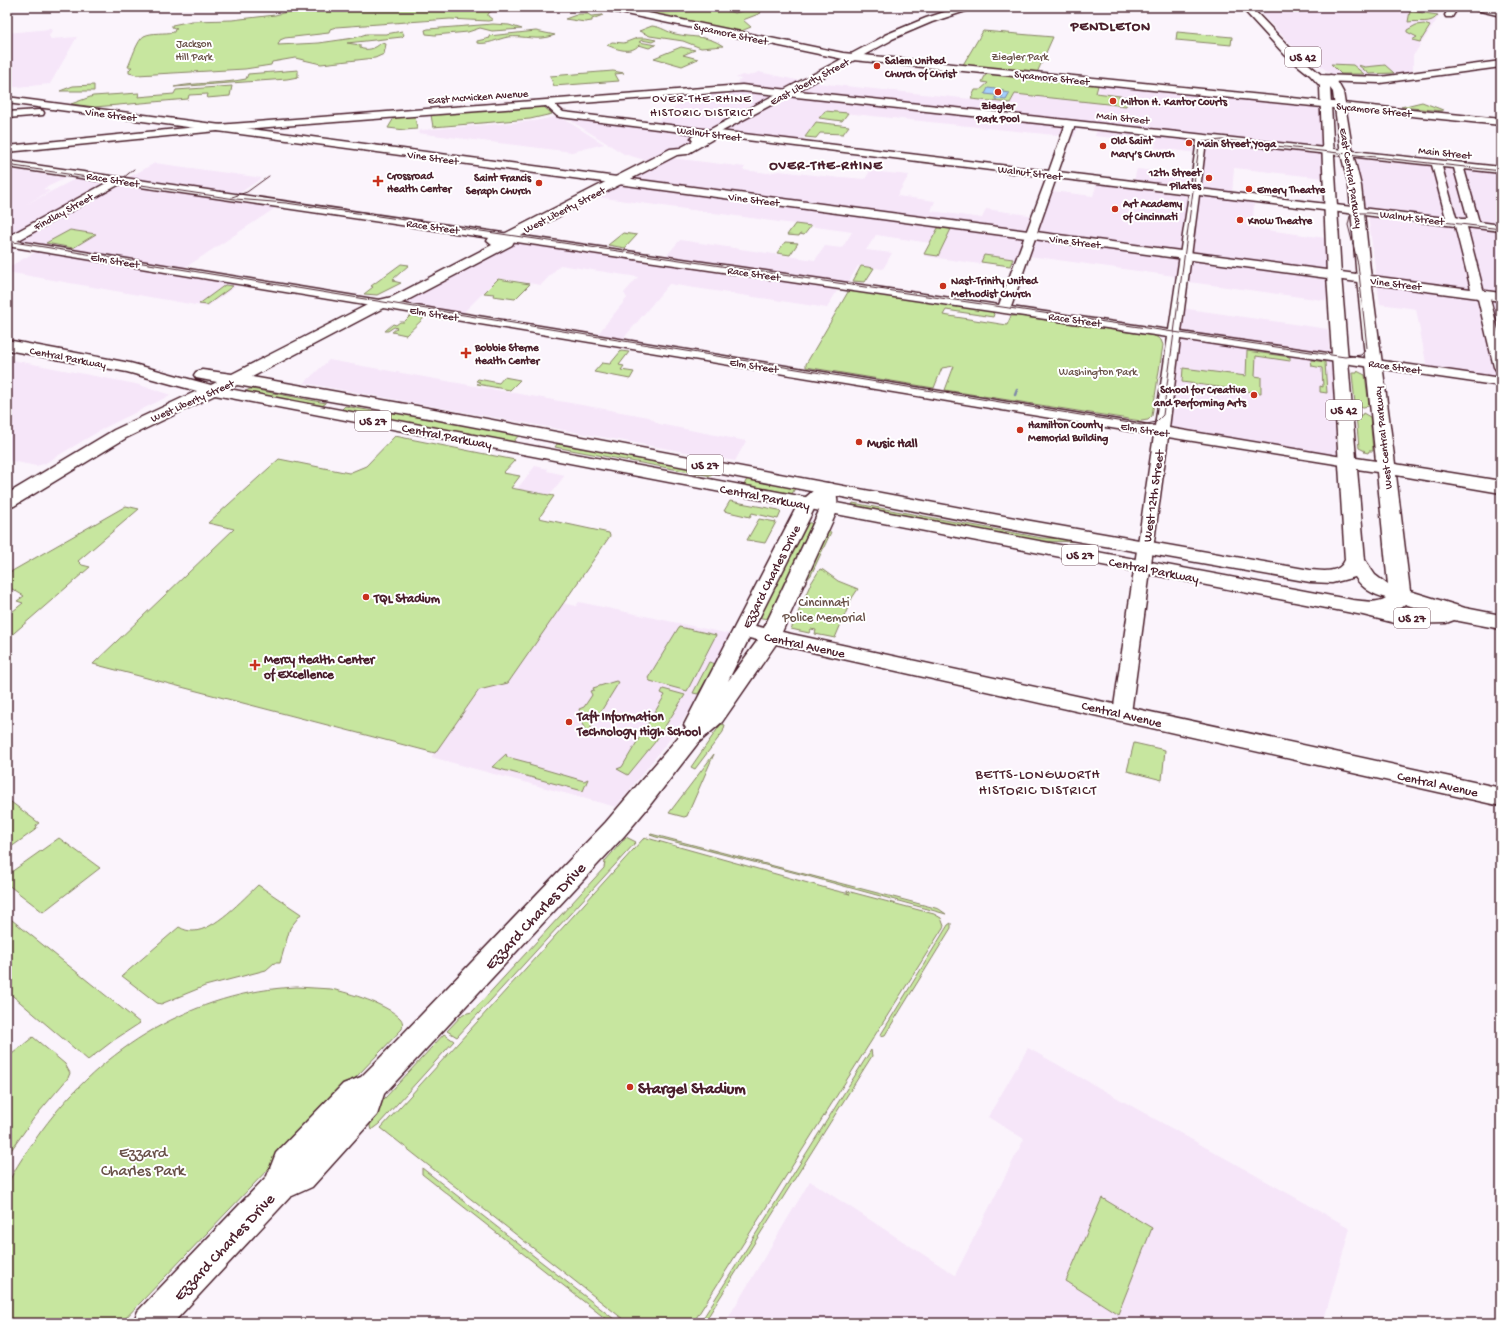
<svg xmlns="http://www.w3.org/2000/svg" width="1508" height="1330" font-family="'Gochi Hand',sans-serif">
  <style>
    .built { fill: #f6e6f9 }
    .green { fill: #c7e69f; stroke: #888265 }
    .water { fill: #a2cffd; stroke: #7f89a9 }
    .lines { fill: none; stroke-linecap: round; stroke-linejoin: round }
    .stream { stroke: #7f89a9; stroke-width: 2.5 }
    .tertiary-casing { stroke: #4a1f2b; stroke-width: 3 }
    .secondary-casing { stroke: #4a1f2b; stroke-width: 3 }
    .primary-casing { stroke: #4a1f2b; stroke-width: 3 }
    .motorway-casing { stroke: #4a1f2b; stroke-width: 3 }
    .tertiary { fill: #fff; fill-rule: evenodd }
    .secondary { fill: #fff; fill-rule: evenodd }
    .primary { fill: #fff; fill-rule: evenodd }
    .motorway { fill: #fff; fill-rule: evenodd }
    .tram { stroke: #4a1f2b; stroke-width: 1 }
    .poi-dot { fill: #c8321e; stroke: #fff; stroke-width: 1.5 }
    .labels { text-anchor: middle; stroke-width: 4; stroke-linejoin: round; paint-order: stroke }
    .far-street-label { font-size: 11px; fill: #4a1f2b; stroke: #fff }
    .far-park-label { font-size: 11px; fill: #695148; stroke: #fff }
    .far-poi-label { font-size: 11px; font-weight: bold; fill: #4a1f2b; stroke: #fff; text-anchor: start }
    .shield { fill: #fff; stroke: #80626b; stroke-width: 1 }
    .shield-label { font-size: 12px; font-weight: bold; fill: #4a1f2b }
    .far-neighbourhood-label { font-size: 12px; letter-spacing: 1px; fill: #4a1f2b; stroke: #fff }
    .street-label { font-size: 13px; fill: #4a1f2b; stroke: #fff }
    .poi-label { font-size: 13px; font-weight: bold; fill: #4a1f2b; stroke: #fff; text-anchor: start }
    .park-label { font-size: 13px; fill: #695148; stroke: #fff }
    .far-district-label { font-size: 14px; font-weight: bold; letter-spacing: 1px; fill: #4a1f2b; stroke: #fff }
    .neighbourhood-label { font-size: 14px; letter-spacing: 1px; fill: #4a1f2b; stroke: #fff }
    .near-street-label { font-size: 16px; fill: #4a1f2b; stroke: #fff }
    .near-poi-label { font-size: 16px; font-weight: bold; fill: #4a1f2b; stroke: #fff; text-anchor: start }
    .near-park-label { font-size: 16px; fill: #695148; stroke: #fff }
  </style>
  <rect width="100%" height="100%" fill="#fbf4fc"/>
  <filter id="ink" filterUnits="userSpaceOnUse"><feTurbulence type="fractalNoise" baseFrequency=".025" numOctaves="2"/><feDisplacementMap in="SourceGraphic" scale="8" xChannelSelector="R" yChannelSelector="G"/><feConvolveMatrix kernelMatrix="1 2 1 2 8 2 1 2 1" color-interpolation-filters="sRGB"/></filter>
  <g filter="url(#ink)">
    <g class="built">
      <path d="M1255,7H1399L1410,10L1440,15L1413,56V73L1381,78L1335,76L1295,49Z"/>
      <path d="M50,29L52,30L49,36L51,39L77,37L50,84L7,88V33Z"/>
      <path d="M759,72L806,82L1010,103L1015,94L1126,105L1128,97L1097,94L1101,83L1322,106L1324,178L1234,168L1232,195L1254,198L1253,228L1326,238L1330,301L1174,280V276L1029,256L1027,261L984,255L980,264L924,256L930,243L876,235L866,250L892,253L883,269L858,266L848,283L842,282L827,308L669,284L623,339L597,335L627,298L624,293L638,277L560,265L541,285L498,278L461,315L401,305L400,302L513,241L661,262L680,240L815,260L825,246L842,248L852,232L597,197L672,158L745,167L743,170L768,173L779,171L841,178L842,177L865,179L870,171L909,175L897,196L935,201L931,211L982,218L986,209L1042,217L1052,191L1093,196L1098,179L1133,184L1137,169L1197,176L1200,153L1155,148L1156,143L1142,142L1144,135L1135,134L1133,140L1095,136L1097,129L1078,127L1074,137L825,111L799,144L709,134L700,136L655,163L624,154L560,114L652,126L679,104V101H683L680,95L741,87L737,81L742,79L736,78L742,75L748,76Z"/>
      <path d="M559,116L604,144L572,152L417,133L421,130L534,121Z"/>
      <path d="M1357,159L1501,173V378L1427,368L1416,309L1380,304L1368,215L1362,206Z"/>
      <path d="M155,163L262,178L238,194L286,201L177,273L239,284L207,307L7,272V268L46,246L15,240Z"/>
      <path d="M7,169L66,178L43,189L50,191L25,205L77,178L108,183L7,237Z"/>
      <path d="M1181,308L1328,329L1330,353L1179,331Z"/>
      <path d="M1180,337L1334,359L1340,458L1168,430Z"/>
      <path d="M7,359L136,384L171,395L106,427L44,464L36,466L7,460Z"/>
      <path d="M329,360L649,417L659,424L746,441L735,461L304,383Z"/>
      <path d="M535,466L548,469L547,471L565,475L550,495L517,489Z"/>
      <path d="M579,602L734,635L708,685L667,743L616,807L431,757L479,690L508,683L562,603L576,606Z"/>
      <path d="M1028,1048L1350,1228L1323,1323H725L810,1181L955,1275L1024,1139L988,1117Z"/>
    </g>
    <g class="green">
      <path d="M307,7H416L428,10L453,11H465L477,7H528L529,9C515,13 498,3 488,14V16L493,20L488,21L450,19L336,27L330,29L329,33L285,38L280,40L278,45L319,43L354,38L366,34H386L402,31L404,35L402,37L347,43L360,45V48C367,51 375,49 381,43L386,44L384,54L375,58L321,64L295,58L272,62L271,65L245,69L137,75L129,73V70L132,67H128C131,61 137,40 144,36C152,32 165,34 174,32L175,29H177L172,27V25L192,21L232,20L275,15Z"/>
      <path d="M617,7H696L707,9H722L735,13L756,7H769L759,10L761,13L743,20L751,27L739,32Z"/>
      <path d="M1410,11L1438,15C1431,25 1420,20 1408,22Z"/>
      <path d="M579,14H588L591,16L603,15L592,19V21L585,22L565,19Z"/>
      <path d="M493,24L509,25L522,29L492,31L480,28L468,32L435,35L426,34L425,30L428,29Z"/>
      <path d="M1424,24L1430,26L1420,42L1412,40L1417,37L1407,32V30L1416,25Z"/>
      <path d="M652,26C662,27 667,32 675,34C693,38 708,35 723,46L701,48L683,41L650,36L639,31Z"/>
      <path d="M536,31L555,35C539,42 523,35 508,37C497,39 488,45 477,43V41L490,38L489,36Z"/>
      <path d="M983,31L1053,37L1036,75L1099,82L1096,93L1128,97L1126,106L1015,94L1010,103L971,99L975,90H980L988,83L982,82L986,74L1002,75L1004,72L961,68Z"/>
      <path d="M1177,32L1232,37L1231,45L1176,40Z"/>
      <path d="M637,38H646L656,40L652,42L642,40L639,42L656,45L649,48L639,45C631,54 618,50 607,45L612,42L624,43Z"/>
      <path d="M681,47L695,50L683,55L698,59L682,66L654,58Z"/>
      <path d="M1331,64L1353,65L1364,74H1341Z"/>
      <path d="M1358,65L1365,67L1385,65L1394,73L1369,74Z"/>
      <path d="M298,70V77L287,79L174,87C198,82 222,84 246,79L248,74Z"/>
      <path d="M613,71L624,73L615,74L619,81L554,86L550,76Z"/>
      <path d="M94,85V91H60L73,86Z"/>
      <path d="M232,86L230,96L207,98L208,94L189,95L188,99L95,107L71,104L93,96L139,93L138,97L174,94L176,90Z"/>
      <path d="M1422,102L1443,110V111L1401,107Z"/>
      <path d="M543,106L552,114L530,119L433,127L431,115Z"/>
      <path d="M825,111L848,113L842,121L819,118Z"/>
      <path d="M415,116L417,129L405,130L388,128L394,118Z"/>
      <path d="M816,122L849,126L843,134L820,133L816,138L805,137Z"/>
      <path d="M795,224L811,226L804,235L800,234L799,236L787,235Z"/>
      <path d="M938,228L951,229L938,256L924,254Z"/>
      <path d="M70,230L96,234L73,248L46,243Z"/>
      <path d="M623,233L637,235L625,248L608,245Z"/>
      <path d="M785,242L798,243L790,255L777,253Z"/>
      <path d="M984,255L1013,259L1010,266L981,262Z"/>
      <path d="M401,264L409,265L393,279L395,280L393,281L401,283L377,295L364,294L373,287L371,286Z"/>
      <path d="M861,266L874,268L865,282L853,281Z"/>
      <path d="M498,279L530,284L515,299L493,296L494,294L484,293Z"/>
      <path d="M225,285L233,286L207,305L199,304Z"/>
      <path d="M853,291L991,311L994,314L993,317L946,310L943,315L1007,325L1011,316H1020L1155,336L1161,340L1163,345L1152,416L1148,420L1141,421L945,390L954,366L942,368L934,388L806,367V364L848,292Z"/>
      <path d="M411,315L424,318L406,335L392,332L397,328L394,327L388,331H385L393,324L396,325L400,322H404Z"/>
      <path d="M621,351L629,352L619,365L624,366L621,370L634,372L630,379L594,372L602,363L610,364Z"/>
      <path d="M1247,351L1290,357V361L1256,356L1255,376L1261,377V393L1182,382L1183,368L1246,376Z"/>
      <path d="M1311,360L1325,362L1327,393L1320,392V386L1323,387L1322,368L1312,366Z"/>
      <path d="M1357,371L1365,375L1369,406L1363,407L1355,404L1352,373H1357Z"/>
      <path d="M504,377L520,380L510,390L477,384L480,382L476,381L478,379L499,383Z"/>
      <path d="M250,389L257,390L326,403L322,406L244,392Z"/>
      <path d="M345,406L378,412L407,414L520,434L513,442L341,410Z"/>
      <path d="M1363,413L1370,417L1373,451H1369L1368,453L1364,452L1365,451L1359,448L1356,415H1362Z"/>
      <path d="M395,436L515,460L503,473L520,476L511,488L554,496L539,518L609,533L610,536L508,683L479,690L435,753L93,664L234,529L208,523L279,459L349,473L366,466Z"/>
      <path d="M557,444L587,449L614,452L715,471L711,476L555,447Z"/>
      <path d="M748,477L796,486L792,494L744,485Z"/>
      <path d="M730,501L779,510L781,512L778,519L752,513L750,517L724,511Z"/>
      <path d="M853,503L1042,538L1084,539V542L1040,541L852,505Z"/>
      <path d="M126,506L139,509L78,561L82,565L90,567L7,639V616L23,603L17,601L24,596L7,586V574Z"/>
      <path d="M759,519L776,522L765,543L747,540Z"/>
      <path d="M802,521L814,524L768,619L756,617Z"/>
      <path d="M827,531L831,532L811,575L806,581L799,596H797Z"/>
      <path d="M820,569L823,570L838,581L858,589L852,598L835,638L815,634L816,630L811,629L809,633L791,629L810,585Z"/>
      <path d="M679,627L716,635L687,691L650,681L648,678Z"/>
      <path d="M709,662L716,664L698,694L693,693Z"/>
      <path d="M616,681L619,682L587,734L577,713L580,712L579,709L584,707L592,695L590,691L594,690L593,688Z"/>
      <path d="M663,689L685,695L655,742L628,775L617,769L622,767L665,695L661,693Z"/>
      <path d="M721,724L725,725L723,732L695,769L691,767Z"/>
      <path d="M1134,743L1165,750L1162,780L1127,771Z"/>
      <path d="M506,754L507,757L530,763L529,765L584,781L588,779L583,791L492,767Z"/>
      <path d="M714,754L687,816L684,817L669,813Z"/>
      <path d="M7,799L39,823L36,825L37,828L35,830L7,850Z"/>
      <path d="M651,834L939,909L946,914L800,874L656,837L650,835Z"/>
      <path d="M626,837L636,842L457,1037L447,1031L463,1014L472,1012L604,868L605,861Z"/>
      <path d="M59,838L100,868L43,912L7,884V875Z"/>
      <path d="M647,838L833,890L850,894L847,893V891L934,914L941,918L944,926L693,1323H628L381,1128L643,839Z"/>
      <path d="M258,885L301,914L290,928L280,963H274L266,970L205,986L161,1004L157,1003L122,976L179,927C184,930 188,931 193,931C214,931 243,899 258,885Z"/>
      <path d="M7,916L140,1023L114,1040L88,1060L7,991Z"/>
      <path d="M951,923V928L885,1035L880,1036L948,925Z"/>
      <path d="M297,987C308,988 320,988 331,989C350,993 386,1004 400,1018C403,1021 403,1025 402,1029L121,1323H7C7,1290 7,1256 7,1223C7,1212 4,1197 7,1187C12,1171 32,1144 42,1130C102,1048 195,991 297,987Z"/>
      <path d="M444,1034L454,1041L379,1124L371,1130C368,1122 371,1117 374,1110Z"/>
      <path d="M33,1037L65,1064L70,1073L68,1078L34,1118L7,1156V1058Z"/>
      <path d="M871,1050L872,1056L704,1323H700Z"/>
      <path d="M422,1168L619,1323H611L422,1174Z"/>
      <path d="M1102,1198L1152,1228L1118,1314L1066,1281Z"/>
    </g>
    <path class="water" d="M988,88L1004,90L1003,91H995L1010,93L1006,100L995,99V97L1003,96L985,94Z"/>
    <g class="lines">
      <path class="stream" d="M1015,395L1017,390"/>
      <g class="tertiary-casing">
        <g id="tertiary">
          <path d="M1450,7H1454L1457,9L1452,17H1446L1445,15Z"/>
          <path d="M742,85L1501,167V173L1464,169L1479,222L1501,225V231L1467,227L1483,289L1490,299L1501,341V371L1496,370L1494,367L1478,299L1471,289L1455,226L1199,195L1181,332L1501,378V386L1180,339L1169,428L1348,458L1353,459L1355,462L1353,465L1348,466L1168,437L1131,713L1129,718L1122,720L1115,718L1113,713L1154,435L7,246V237L108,182L7,167V161L999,305L1047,177L560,117L557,116L546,106L217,131L7,152V146L217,125ZM742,91L1065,126L1049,171L563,112L555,105ZM1074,127L1197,140L1190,188L1058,172ZM1206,141L1432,165L1446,218L1200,189ZM1442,167L1454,168L1468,219H1461L1456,217ZM1056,178L1189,194L1169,330L1011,307ZM120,184L1168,337L1155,426L17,241Z"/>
        </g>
      </g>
      <g class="secondary-casing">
        <g id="secondary">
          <path d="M602,7H619L843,53L1501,119V125L843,59L606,10Z"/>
          <path d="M1501,61V67L1380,83L1320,81L1315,78L1320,75L1380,77Z"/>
          <path d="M7,97L1501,293V301L7,103Z"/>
          <path d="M39,110L43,111L44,113L43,115L7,118V112Z"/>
          <path d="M827,483L833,484L836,488L838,509L782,632L1501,788V806L776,644L722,722L698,743L646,810L624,836L384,1094L377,1115L312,1187L290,1197L173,1323H133L138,1311L267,1176L276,1153L343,1084L361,1077L379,1059L606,822L686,728L684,725L798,504L821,484ZM819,503L820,509L764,628L755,626L815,507ZM749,638L758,640L728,681Z"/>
        </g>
      </g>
      <g class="primary-casing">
        <g id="primary">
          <path d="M960,7H974L972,9L932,22L892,39L890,41L715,135L713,139L687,154L677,155L515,239L512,245L402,303L385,307L252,377L434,409L1025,520L1310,570C1323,571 1339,574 1345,560L1327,275L1320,86L1310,75L1285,55L1241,7H1251L1293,51L1325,78L1330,75L1334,76L1343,92L1353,154L1361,186L1371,279L1395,464L1501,481V493L1396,475L1410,591L1465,608L1501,615V629L1454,620L1446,623L1399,624L1363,615L215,395L126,438L14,506L7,508V494L114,430L197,391L127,372L7,350V340L130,363L211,385L217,382L196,378L194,375L196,372L202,370L232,374L375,301L392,297L492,245L487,241L489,238L504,234L670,149L680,148L693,141L691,138L693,136L709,130L883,37L885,35L926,18ZM1330,88L1333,92L1341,154L1349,186L1357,279L1376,461L1356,458L1341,275ZM237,385L434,419L1025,532L1310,582L1332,583L1355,577C1363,589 1372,594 1386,598C1377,604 1363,601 1353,600L229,389ZM1357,469L1377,472L1388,585L1375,575L1365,560ZM1405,604L1422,610H1398Z"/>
          <path d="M1470,7H1487L1501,10V16L1472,9Z"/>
        </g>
      </g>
      <g class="motorway-casing">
        <path id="motorway" d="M1490,7H1501V11L1492,9Z"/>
      </g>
      <use href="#tertiary" class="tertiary"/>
      <use href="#secondary" class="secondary"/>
      <use href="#primary" class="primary"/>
      <use href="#motorway" class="motorway"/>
      <g class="tram">
        <path d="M7,165L235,199L286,203L371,215L1345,357L1361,355L1367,348L1358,264L1348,225L1350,216L1356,213H1369L1501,229"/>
        <path d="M128,183L124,182L122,179L134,169"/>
        <path d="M232,197L247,192L269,176"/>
        <path d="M7,241L1142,425L1156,422L1163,415L1199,146L1201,142L1222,140L1501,171"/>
      </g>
    </g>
  </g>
  <g class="poi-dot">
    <circle cx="877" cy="66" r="4"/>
    <circle cx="998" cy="92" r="4"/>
    <circle cx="1113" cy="101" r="4"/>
    <circle cx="1189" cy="143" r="4"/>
    <circle cx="1103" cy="146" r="4"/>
    <circle cx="1209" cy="178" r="4"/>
    <path d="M376 175h4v4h4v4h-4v4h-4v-4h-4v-4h4z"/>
    <circle cx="539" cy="183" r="4"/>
    <circle cx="1249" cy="189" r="4"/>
    <circle cx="1115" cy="209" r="4"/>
    <circle cx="1240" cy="220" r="4"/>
    <circle cx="943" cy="286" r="4"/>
    <path d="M464 347h4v4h4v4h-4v4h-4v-4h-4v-4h4z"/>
    <circle cx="1254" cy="395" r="4"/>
    <circle cx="1020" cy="430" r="4"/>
    <circle cx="859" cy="442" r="4"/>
    <circle cx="366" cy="597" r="4"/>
    <path d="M253 659h4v4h4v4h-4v4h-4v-4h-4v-4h4z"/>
    <circle cx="569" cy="722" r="4"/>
    <circle cx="630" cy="1087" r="4"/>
  </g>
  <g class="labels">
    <g class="far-street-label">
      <text transform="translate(731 33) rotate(12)" y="4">Sycamore Street</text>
      <text transform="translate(1052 77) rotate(6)" y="4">Sycamore Street</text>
      <text transform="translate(809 81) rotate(-28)" y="4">East Liberty Street</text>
      <text transform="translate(478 96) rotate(-4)" y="4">East McMicken Avenue</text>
      <text transform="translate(1374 109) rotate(6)" y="4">Sycamore Street</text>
      <text transform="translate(111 114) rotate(7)" y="4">Vine Street</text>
      <text transform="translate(1123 117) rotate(6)" y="4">Main Street</text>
      <text transform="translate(709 133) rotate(7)" y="4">Walnut Street</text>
      <text transform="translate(1445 152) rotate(6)" y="4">Main Street</text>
      <text transform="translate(433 157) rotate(8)" y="4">Vine Street</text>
      <text transform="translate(1030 172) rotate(7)" y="4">Walnut Street</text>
      <text transform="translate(1352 178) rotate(81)" y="4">East Central Parkway</text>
      <text transform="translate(113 179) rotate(9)" y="4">Race Street</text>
      <text transform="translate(754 199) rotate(7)" y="4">Vine Street</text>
      <text transform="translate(564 209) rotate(-27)" y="4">West Liberty Street</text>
      <text transform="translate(63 211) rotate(-29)" y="4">Findlay Street</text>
      <text transform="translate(1412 217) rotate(7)" y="4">Walnut Street</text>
      <text transform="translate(433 226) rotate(8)" y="4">Race Street</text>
      <text transform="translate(1075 241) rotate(7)" y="4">Vine Street</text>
      <text transform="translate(115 260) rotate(9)" y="4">Elm Street</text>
      <text transform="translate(754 273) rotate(8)" y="4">Race Street</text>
      <text transform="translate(1396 283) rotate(7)" y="4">Vine Street</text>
      <text transform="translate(434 313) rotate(9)" y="4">Elm Street</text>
      <text transform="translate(1075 319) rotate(8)" y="4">Race Street</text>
      <text transform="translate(68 357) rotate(11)" y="4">Central Parkway</text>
      <text transform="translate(754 365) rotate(9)" y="4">Elm Street</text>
      <text transform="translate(1395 366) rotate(8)" y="4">Race Street</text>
      <text transform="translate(192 400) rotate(-24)" y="4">West Liberty Street</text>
      <text transform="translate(1145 429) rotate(9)" y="4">Elm Street</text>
      <text transform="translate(1382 438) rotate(-96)" y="4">West Central Parkway</text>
    </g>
    <g class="far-park-label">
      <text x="194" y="47">Jackson<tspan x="194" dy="13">Hill Park</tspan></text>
      <text x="1020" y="60">Ziegler Park</text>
      <text x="1098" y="375">Washington Park</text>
    </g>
    <g class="far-poi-label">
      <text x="885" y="64">Salem United<tspan x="885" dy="13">Church of Christ</tspan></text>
      <text x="1121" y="105">Milton H. Kantor Courts</text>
      <text x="998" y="109" text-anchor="middle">Ziegler<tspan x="998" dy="13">Park Pool</tspan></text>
      <text x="1111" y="144">Old Saint<tspan x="1111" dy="13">Mary’s Church</tspan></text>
      <text x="1197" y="147">Main Street Yoga</text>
      <text x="1201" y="176" text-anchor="end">12th Street<tspan x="1201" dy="13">Pilates</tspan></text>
      <text x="387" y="179">Crossroad<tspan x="387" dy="13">Health Center</tspan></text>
      <text x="531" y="181" text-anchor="end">Saint Francis<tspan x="531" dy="13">Seraph Church</tspan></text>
      <text x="1257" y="193">Emery Theatre</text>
      <text x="1123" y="207">Art Academy<tspan x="1123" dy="13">of Cincinnati</tspan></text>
      <text x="1248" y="224">Know Theatre</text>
      <text x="951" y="284">Nast-Trinity United<tspan x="951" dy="13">Methodist Church</tspan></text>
      <text x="475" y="351">Bobbie Sterne<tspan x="475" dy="13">Health Center</tspan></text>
      <text x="1246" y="393" text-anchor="end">School for Creative<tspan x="1246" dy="13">and Performing Arts</tspan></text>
      <text x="1028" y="428">Hamilton County<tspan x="1028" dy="13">Memorial Building</tspan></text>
    </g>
    <g class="shield">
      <rect x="1285" y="47" width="36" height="20" rx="3"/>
      <rect x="1326" y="400" width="36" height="20" rx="3"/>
      <rect x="355" y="411" width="36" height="20" rx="3"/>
      <rect x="687" y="455" width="36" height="20" rx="3"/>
      <rect x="1062" y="545" width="36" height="20" rx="3"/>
      <rect x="1394" y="608" width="36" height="20" rx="3"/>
    </g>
    <g class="shield-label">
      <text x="1303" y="61">US 42</text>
      <text x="1344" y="414">US 42</text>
      <text x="373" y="425">US 27</text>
      <text x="705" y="469">US 27</text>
      <text x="1080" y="559">US 27</text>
      <text x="1412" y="622">US 27</text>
    </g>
    <g class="far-neighbourhood-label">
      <text x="702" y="102">OVER-THE-RHINE<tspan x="702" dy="14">HISTORIC DISTRICT</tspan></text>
    </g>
    <g class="street-label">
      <text transform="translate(447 435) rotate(11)" y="5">Central Parkway</text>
      <text transform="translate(765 496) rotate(11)" y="5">Central Parkway</text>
      <text transform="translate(1152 496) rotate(-82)" y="5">West 12th Street</text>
      <text transform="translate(1154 569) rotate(11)" y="5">Central Parkway</text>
      <text transform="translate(770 576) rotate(-63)" y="5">Ezzard Charles Drive</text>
      <text transform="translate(805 644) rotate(12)" y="5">Central Avenue</text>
      <text transform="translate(1122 713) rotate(13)" y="5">Central Avenue</text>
      <text transform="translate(1438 783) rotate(12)" y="5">Central Avenue</text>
    </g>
    <g class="poi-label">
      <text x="867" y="447">Music Hall</text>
      <text x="374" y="602">TQL Stadium</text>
      <text x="264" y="663">Mercy Health Center<tspan x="264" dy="15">of Excellence</tspan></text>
      <text x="577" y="720">Taft Information<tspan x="577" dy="15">Technology High School</tspan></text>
    </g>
    <g class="park-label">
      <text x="824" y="606">Cincinnati<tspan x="824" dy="15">Police Memorial</tspan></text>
    </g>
    <g class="far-district-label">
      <text x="1111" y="30">PENDLETON</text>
      <text x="826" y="169">OVER-THE-RHINE</text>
    </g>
    <g class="neighbourhood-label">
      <text x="1038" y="778">BETTS-LONGWORTH<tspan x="1038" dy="16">HISTORIC DISTRICT</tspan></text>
    </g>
    <g class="near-street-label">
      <text transform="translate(534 915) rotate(-47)" y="6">Ezzard Charles Drive</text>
      <text transform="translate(223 1246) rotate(-47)" y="6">Ezzard Charles Drive</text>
    </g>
    <g class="near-poi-label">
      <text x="638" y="1093">Stargel Stadium</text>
    </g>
    <g class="near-park-label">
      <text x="143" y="1157">Ezzard<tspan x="143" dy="18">Charles Park</tspan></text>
    </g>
  </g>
  <rect width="1508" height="1330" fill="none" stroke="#fff" stroke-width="24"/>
  <rect x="12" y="12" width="1484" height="1306" fill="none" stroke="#4a1f2b" stroke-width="1.5" filter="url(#ink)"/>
</svg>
